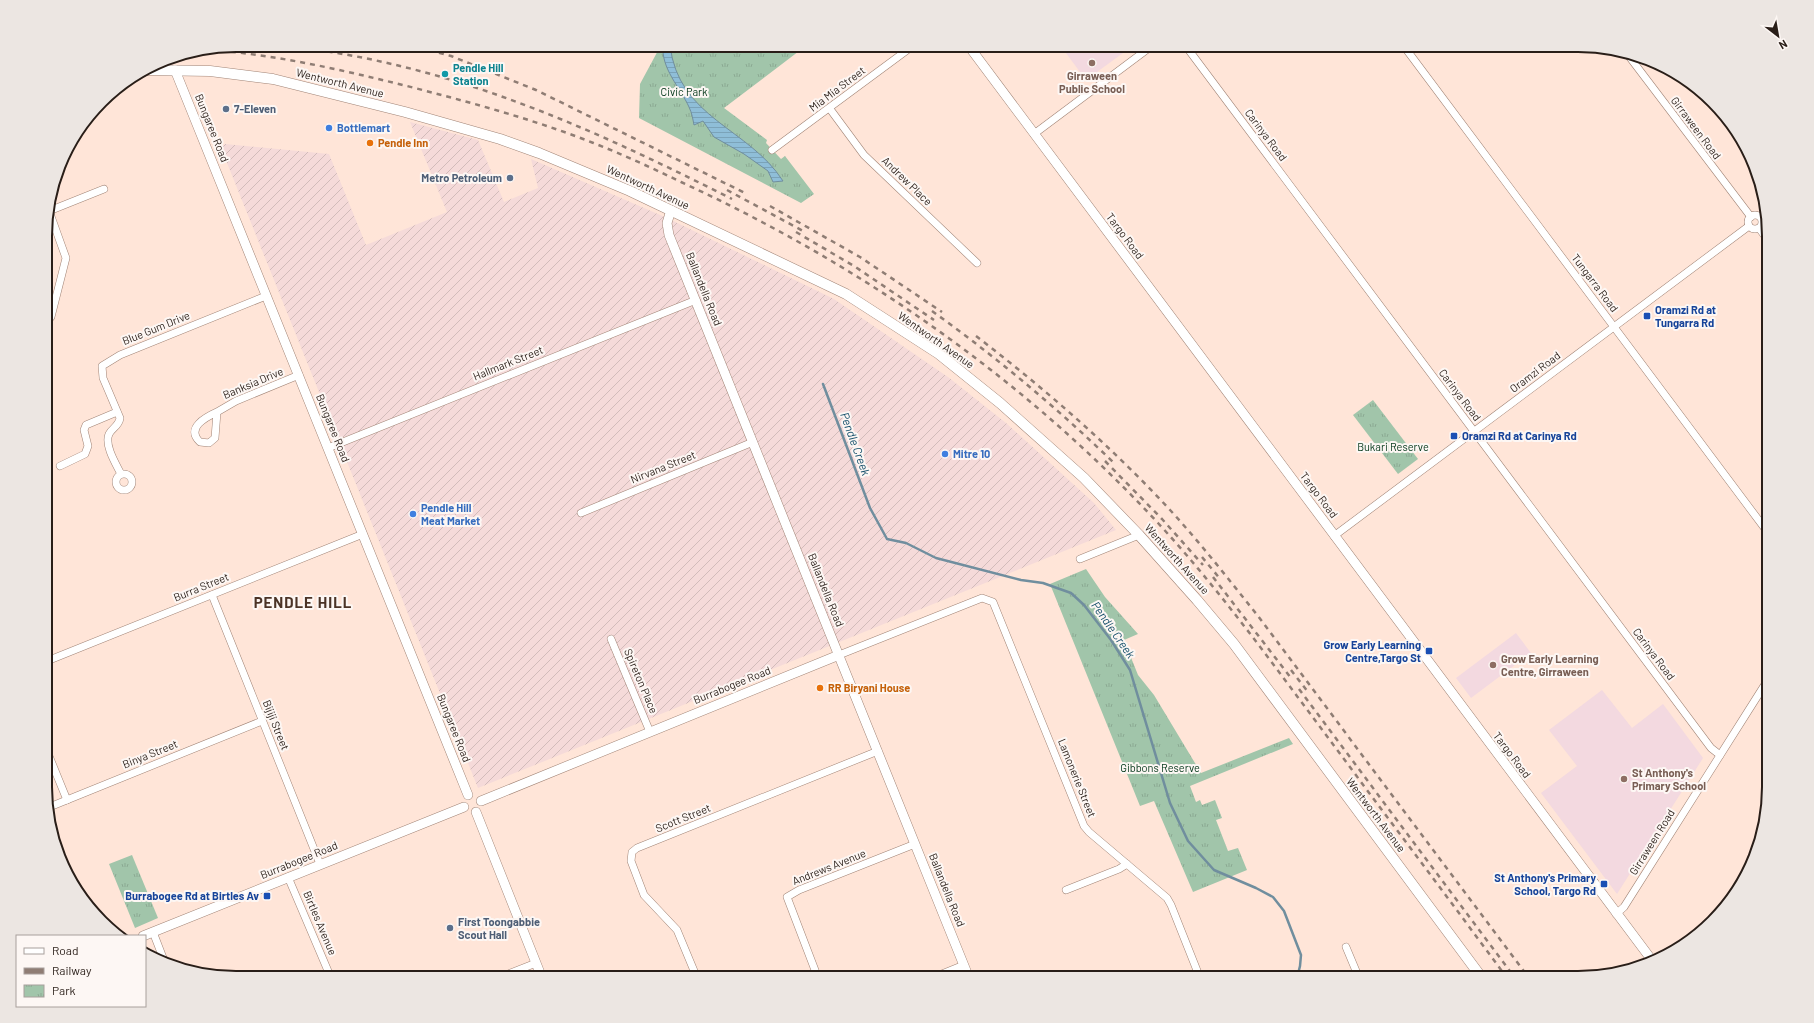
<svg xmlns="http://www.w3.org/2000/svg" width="1814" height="1023" font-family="Barlow,sans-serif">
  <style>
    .industrial { fill: url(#industrial-furrows) }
    .education { fill: #f3d9e0 }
    .park { fill: url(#park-tufts) }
    .water { fill: url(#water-rules); stroke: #708e9e }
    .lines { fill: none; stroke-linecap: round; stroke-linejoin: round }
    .stream { stroke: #708e9e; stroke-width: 2.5 }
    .minor-casing { stroke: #a18476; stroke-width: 8 }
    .tertiary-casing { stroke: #a18476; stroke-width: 10 }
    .secondary-casing { stroke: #a18476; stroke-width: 11 }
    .minor { stroke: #fff; stroke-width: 7 }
    .tertiary { stroke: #fff; stroke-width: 9 }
    .secondary { stroke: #fff; stroke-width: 10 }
    .rail { stroke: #8f7d74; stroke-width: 2.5; stroke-dasharray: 5 5; stroke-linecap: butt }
    .education-dot { fill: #8d6e63; stroke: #fdf7f4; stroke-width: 1.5 }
    .culture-dot { fill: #0f9aa8; stroke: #fdf7f4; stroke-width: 1.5 }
    .service-dot { fill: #5c6f8a; stroke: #fdf7f4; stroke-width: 1.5 }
    .shop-dot { fill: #3f7fe0; stroke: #fdf7f4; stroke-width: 1.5 }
    .food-dot { fill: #e8710a; stroke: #fdf7f4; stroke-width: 1.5 }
    .transit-dot { fill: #1a4fb4; stroke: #fdf7f4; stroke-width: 1.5 }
    .labels { text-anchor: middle; stroke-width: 4; stroke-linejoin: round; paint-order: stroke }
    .culture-label { font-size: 11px; font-weight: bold; fill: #0d838f; stroke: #fdf7f4; text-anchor: start }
    .education-label { font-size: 11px; font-weight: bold; fill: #785e54; stroke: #fdf7f4; text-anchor: start }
    .street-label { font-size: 11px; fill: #291e18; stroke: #fdf7f4 }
    .park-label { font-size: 11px; fill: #023618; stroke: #fdf7f4 }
    .service-label { font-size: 11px; font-weight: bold; fill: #4e5e75; stroke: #fdf7f4; text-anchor: start }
    .shop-label { font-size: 11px; font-weight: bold; fill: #366cbe; stroke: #fdf7f4; text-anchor: start }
    .food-label { font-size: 11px; font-weight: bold; fill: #c56008; stroke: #fdf7f4; text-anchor: start }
    .transit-label { font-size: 11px; font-weight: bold; fill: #164399; stroke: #fdf7f4; text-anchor: end }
    .water-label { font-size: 12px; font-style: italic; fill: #17516c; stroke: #fdf7f4 }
    .district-label { font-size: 15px; font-weight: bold; letter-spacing: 1px; fill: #4b3326; stroke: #fdf7f4 }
    .rim { fill: none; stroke: #291e18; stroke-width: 2 }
  </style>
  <defs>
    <pattern id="industrial-furrows" width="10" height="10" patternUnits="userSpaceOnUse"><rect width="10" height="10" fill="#f5dad9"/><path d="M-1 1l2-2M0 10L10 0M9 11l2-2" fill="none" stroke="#d2bbba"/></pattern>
    <pattern id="park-tufts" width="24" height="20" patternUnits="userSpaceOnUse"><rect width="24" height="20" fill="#a1c5aa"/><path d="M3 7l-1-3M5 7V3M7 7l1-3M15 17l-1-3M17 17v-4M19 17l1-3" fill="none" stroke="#8ba992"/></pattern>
    <pattern id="water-rules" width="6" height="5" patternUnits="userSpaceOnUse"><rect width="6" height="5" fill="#8fbed8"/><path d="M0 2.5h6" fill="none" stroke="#7ba3b9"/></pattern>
  </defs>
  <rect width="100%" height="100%" fill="#ffe5d8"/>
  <path class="industrial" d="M410,122L478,140L504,202L538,188L531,159L667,218L834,299L948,377L1006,423L1094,503L1116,530L478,788L221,148L225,144L329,154L366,245L447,212Z"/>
  <g class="education">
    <path d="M1060,45H1134L1086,80Z"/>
    <path d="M1516,633L1531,653L1471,698L1456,678Z"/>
    <path d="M1602,690L1632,728L1663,704L1703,758L1617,894L1541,793L1577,766L1549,730Z"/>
  </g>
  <g class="park">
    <path d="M661,45H807L724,108L767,140L766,143L781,159L785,156L814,194L801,203L639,118L640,84Z"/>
    <path d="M1373,400L1418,459L1398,474L1353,415Z"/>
    <path d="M1086,569L1105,597L1138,634L1124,640L1138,675L1154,695L1201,773L1289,738L1293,744L1190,786L1196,802L1200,800L1202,805L1215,800L1222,818L1216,820L1228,851L1238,848L1247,870L1193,892L1154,801L1140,806L1050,584Z"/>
    <path d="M132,855L158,918L135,928L109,864Z"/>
    <path d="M1747,871L1744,882L1711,924Z"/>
  </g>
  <path class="water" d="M663,45H670C678,118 749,128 783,181L773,182L768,171L744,154L714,137L703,121L694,125C693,120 692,113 689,107C680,87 661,69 663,45Z"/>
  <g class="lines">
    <path class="stream" d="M823,384L870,508L887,539L906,543L936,558L1021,580L1043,583L1071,593L1084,605L1111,640L1130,670L1170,803L1188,841L1214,870L1256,888L1273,897L1284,911L1301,955L1300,966L1297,978"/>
    <g class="minor-casing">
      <g id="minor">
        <path d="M1185,45L1711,748L1720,755"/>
        <path d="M1403,45L1769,534"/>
        <path d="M1625,51L1751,217"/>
        <path d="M830,109L864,155L977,263"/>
        <path d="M1034,134L1153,45"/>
        <path d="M772,150L914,45"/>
        <path d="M48,208L66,258L51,317"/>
        <path d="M49,211L104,189"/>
        <circle cx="1755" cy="222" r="7"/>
        <path d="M1759,228L1769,242"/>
        <path d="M217,412C206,417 185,428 200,442L209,443L215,438L217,412L236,401L299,375"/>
        <path d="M328,448L696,300"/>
        <path d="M60,466L85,454L88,446L84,430L86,425L117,412"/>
        <circle cx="124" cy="482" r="8"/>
        <path d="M121,474C116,464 104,445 109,434C112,428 119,426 120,418L103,378L102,366L120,355L266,296"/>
        <path d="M581,513L753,442"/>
        <path d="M1334,536L1749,226"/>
        <path d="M1080,559L1139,535"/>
        <path d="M212,595L320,864"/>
        <path d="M611,639L650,732"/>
        <path d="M839,655L982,598L993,602L1084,826L1089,832L1167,898L1171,905L1200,978"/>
        <path d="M47,661L363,534"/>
        <path d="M47,751L67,800"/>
        <path d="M47,808L262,721"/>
        <path d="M288,877L331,978"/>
        <path d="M1066,890L1119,869L1127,864"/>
        <path d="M1616,914L1624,907L1769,678"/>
        <path d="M153,932L165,963"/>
        <path d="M1346,947L1359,978"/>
        <path d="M498,978L536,963"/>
        <path d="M697,978L677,930L644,895L631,861L632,852L637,848L878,751"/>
        <path d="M818,978L787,897L799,890L915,844"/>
        <path d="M932,978L964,965"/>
      </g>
    </g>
    <g class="tertiary-casing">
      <g id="tertiary">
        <path d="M968,45L1651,959"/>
        <path d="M175,70L468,795"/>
        <path d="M671,210L667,223L669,235L969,978"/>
        <path d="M481,801L839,655"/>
        <path d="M476,812L542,978"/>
        <path d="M143,936L464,807"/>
      </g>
    </g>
    <g class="secondary-casing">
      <path id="secondary" d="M146,70L210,71L273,79L405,112L500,139L539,153L630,191L846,294L939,354L1000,403L1084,478L1139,535L1197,600L1234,644L1482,978"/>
    </g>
    <use href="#minor" class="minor"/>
    <use href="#tertiary" class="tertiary"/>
    <use href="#secondary" class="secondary"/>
    <g class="rail">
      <path d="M278,45C446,62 583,124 732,199"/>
      <path d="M410,45L451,56L536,90L747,194"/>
      <path d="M211,50C278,55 342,70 407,86C461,100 514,114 567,133C606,147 644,164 681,182C861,265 1023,378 1158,523C1218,588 1270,660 1323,731C1384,813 1446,895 1507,978"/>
      <path d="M727,190L805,232"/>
      <path d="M770,206L860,257L942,312"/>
      <path d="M796,232L854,266L934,320"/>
      <path d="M932,311C996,357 1056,407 1113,462"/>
      <path d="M976,336C1045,389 1112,447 1171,511C1202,545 1230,581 1258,616L1529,978"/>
      <path d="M1105,461L1162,519L1203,565"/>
      <path d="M1202,557L1221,580"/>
      <path d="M1213,577L1291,678"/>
      <path d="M1291,670L1308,692"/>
      <path d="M1299,689L1515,978"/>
    </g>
  </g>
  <g class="education-dot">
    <circle cx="1092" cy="63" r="4"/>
    <circle cx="1493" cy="665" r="4"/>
    <circle cx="1624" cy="779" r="4"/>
  </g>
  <circle class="culture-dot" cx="445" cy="74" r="4"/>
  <g class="service-dot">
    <circle cx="226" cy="109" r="4"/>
    <circle cx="510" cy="178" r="4"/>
    <circle cx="450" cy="928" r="4"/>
  </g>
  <g class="shop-dot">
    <circle cx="329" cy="128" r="4"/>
    <circle cx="945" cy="454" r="4"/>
    <circle cx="413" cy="514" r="4"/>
  </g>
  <g class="food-dot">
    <circle cx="370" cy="143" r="4"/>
    <circle cx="820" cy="688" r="4"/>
  </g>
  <g class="transit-dot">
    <rect x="1643" y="312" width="8" height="8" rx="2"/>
    <rect x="1450" y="432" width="8" height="8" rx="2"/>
    <rect x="1425" y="647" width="8" height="8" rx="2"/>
    <rect x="1600" y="880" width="8" height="8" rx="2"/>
    <rect x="263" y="892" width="8" height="8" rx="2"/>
  </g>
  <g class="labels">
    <g class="culture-label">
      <text x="453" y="72">Pendle Hill<tspan x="453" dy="13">Station</tspan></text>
    </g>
    <g class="education-label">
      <text x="1092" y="80" text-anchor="middle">Girraween<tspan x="1092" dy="13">Public School</tspan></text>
      <text x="1501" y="663">Grow Early Learning<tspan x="1501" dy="13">Centre, Girraween</tspan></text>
      <text x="1632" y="777">St Anthony's<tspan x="1632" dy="13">Primary School</tspan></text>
    </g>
    <g class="street-label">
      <text transform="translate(340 83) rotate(14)" y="4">Wentworth Avenue</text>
      <text transform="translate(837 89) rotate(-37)" y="4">Mia Mia Street</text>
      <text transform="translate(212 128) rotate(68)" y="4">Bungaree Road</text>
      <text transform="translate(1696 128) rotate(53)" y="4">Girraween Road</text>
      <text transform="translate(1266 135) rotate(53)" y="4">Carinya Road</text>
      <text transform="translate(907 181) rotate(44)" y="4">Andrew Place</text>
      <text transform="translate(648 187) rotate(25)" y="4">Wentworth Avenue</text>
      <text transform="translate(1125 236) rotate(53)" y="4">Targo Road</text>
      <text transform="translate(1595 283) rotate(53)" y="4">Tungarra Road</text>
      <text transform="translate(704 289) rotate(68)" y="4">Ballandella Road</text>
      <text transform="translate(156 328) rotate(-22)" y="4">Blue Gum Drive</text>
      <text transform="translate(936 340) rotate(35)" y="4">Wentworth Avenue</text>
      <text transform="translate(508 363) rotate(-22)" y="4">Hallmark Street</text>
      <text transform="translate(1535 372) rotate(-37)" y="4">Oramzi Road</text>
      <text transform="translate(253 383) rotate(-23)" y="4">Banksia Drive</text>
      <text transform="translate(1460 395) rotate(53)" y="4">Carinya Road</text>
      <text transform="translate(333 428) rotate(68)" y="4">Bungaree Road</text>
      <text transform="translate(663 467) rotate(-22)" y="4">Nirvana Street</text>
      <text transform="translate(1319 495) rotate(53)" y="4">Targo Road</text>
      <text transform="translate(1177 559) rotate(48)" y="4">Wentworth Avenue</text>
      <text transform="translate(201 587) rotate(-22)" y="4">Burra Street</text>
      <text transform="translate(826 590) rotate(68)" y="4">Ballandella Road</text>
      <text transform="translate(1654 654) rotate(53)" y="4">Carinya Road</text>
      <text transform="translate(641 681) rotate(67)" y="4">Spireton Place</text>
      <text transform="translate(732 685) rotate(-22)" y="4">Burrabogee Road</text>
      <text transform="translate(276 725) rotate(68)" y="4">Bijiji Street</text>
      <text transform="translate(454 728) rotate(68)" y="4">Bungaree Road</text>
      <text transform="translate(150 754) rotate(-22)" y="4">Binya Street</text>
      <text transform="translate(1512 755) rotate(53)" y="4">Targo Road</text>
      <text transform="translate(1077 778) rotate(68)" y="4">Lamonerie Street</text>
      <text transform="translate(1376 815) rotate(53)" y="4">Wentworth Avenue</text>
      <text transform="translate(683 818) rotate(-22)" y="4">Scott Street</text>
      <text transform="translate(1652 842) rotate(-58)" y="4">Girraween Road</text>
      <text transform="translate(299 860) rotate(-22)" y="4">Burrabogee Road</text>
      <text transform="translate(829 867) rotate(-22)" y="4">Andrews Avenue</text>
      <text transform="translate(947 890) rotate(68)" y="4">Ballandella Road</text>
      <text transform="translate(320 923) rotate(67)" y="4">Birtles Avenue</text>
    </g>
    <g class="park-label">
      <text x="684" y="96">Civic Park</text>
      <text x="1393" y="451">Bukari Reserve</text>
      <text x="1160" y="772">Gibbons Reserve</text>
    </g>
    <g class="service-label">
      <text x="234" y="113">7-Eleven</text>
      <text x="502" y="182" text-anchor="end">Metro Petroleum</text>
      <text x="458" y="926">First Toongabbie<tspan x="458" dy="13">Scout Hall</tspan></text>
    </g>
    <g class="shop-label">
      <text x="337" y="132">Bottlemart</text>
      <text x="953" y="458">Mitre 10</text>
      <text x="421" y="512">Pendle Hill<tspan x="421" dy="13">Meat Market</tspan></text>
    </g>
    <g class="food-label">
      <text x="378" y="147">Pendle Inn</text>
      <text x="828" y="692">RR Biryani House</text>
    </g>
    <g class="transit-label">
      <text x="1655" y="314" text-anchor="start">Oramzi Rd at<tspan x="1655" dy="13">Tungarra Rd</tspan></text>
      <text x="1462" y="440" text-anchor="start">Oramzi Rd at Carinya Rd</text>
      <text x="1421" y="649">Grow Early Learning<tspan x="1421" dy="13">Centre,Targo St</tspan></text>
      <text x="1596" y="882">St Anthony's Primary<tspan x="1596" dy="13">School, Targo Rd</tspan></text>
      <text x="259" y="900">Burrabogee Rd at Birtles Av</text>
    </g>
    <g class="water-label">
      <text transform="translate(855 444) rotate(70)" y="4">Pendle Creek</text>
      <text transform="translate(1113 630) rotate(55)" y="4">Pendle Creek</text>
    </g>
    <g class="district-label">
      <text x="303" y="608">PENDLE HILL</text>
    </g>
  </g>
  <path d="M0 0H1814V1023H0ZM236 52H1578A184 184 0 0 1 1762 236V787A184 184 0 0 1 1578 971H236A184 184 0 0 1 52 787V236A184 184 0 0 1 236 52Z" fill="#ece6e2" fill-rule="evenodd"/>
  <path class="rim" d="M236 52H1578A184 184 0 0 1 1762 236V787A184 184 0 0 1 1578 971H236A184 184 0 0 1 52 787V236A184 184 0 0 1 236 52Z"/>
  <rect x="16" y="935" width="130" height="72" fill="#fdf7f4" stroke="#a8a09c"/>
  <rect x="24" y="948" width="20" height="6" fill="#ffffff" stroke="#a8a09c"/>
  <text x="52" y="955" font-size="12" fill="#291e18">Road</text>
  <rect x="24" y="968" width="20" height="6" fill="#8f7d74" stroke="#a8a09c"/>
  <text x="52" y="975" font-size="12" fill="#291e18">Railway</text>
  <rect x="24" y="985" width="20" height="12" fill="url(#park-tufts)" stroke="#a8a09c"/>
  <text x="52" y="995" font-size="12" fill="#291e18">Park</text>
  <g transform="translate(1778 36) rotate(149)" stroke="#fdf7f4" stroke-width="3" paint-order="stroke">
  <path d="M0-3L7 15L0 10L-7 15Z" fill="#291e18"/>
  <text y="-6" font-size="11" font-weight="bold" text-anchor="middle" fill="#291e18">N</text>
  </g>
</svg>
